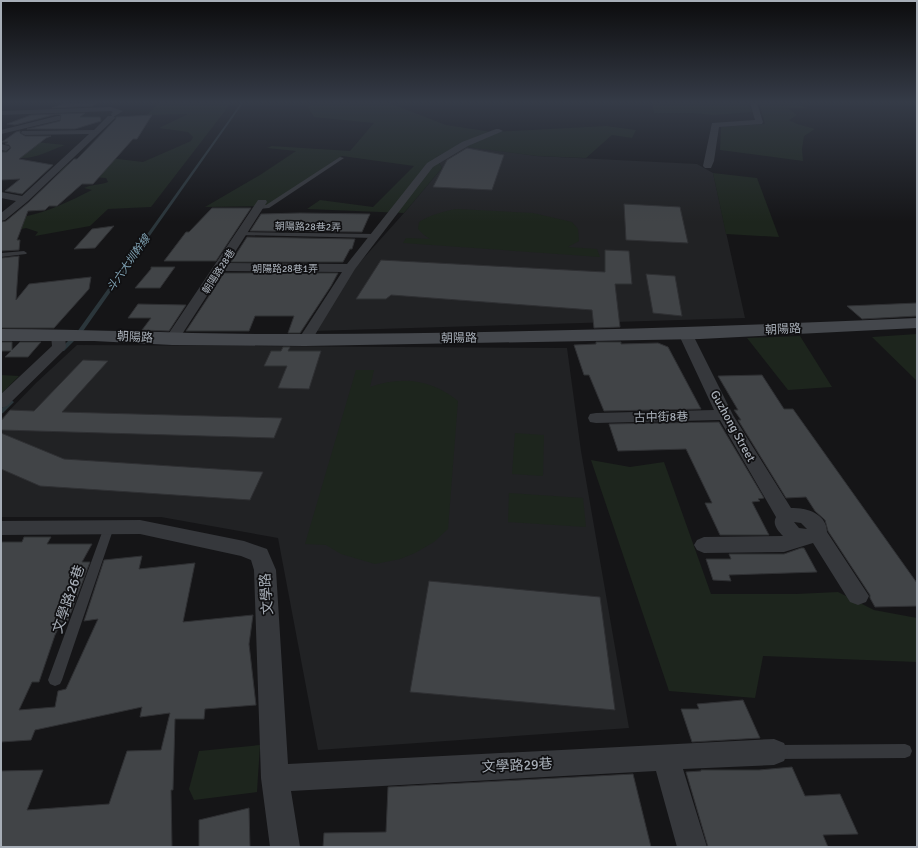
<svg xmlns="http://www.w3.org/2000/svg" width="918" height="848" font-family="Signika,'Noto Sans TC',sans-serif">
  <style>
    .built { fill: #212224 }
    .green { fill: #1d251d }
    .lines { fill: none; stroke-linecap: round; stroke-linejoin: round }
    .stream { fill: #2b363b; fill-rule: evenodd }
    .building { fill: #414447; stroke: #2f3033 }
    .lane { fill: #36383c; fill-rule: evenodd }
    .street { fill: #36383c; fill-rule: evenodd }
    .secondary { fill: #44474c; fill-rule: evenodd }
    .labels { text-anchor: middle; stroke-width: 3.5; stroke-linejoin: round; paint-order: stroke }
    .far-street-label { font-size: 10px; fill: #a7aeb7; stroke: #101012 }
    .far-water-label { font-size: 11px; font-style: italic; fill: #7fa1b2; stroke: #101012 }
    .street-label { font-size: 12px; fill: #a7aeb7; stroke: #101012 }
    .near-street-label { font-size: 14px; fill: #a7aeb7; stroke: #101012 }
  </style>
  <rect width="100%" height="100%" fill="#151517"/>
  <g class="built">
    <path d="M459,145L537,156L697,164L713,173L745,318L313,331L353,270L404,213L442,168L436,157Z"/>
    <path d="M77,345L567,348L581,451L629,728L318,750L278,538L161,517H1V419L36,383Z"/>
  </g>
  <g class="green">
    <path d="M159,103H231L151,207L108,209L90,226L35,236L38,232L26,228L13,231L23,217C48,212 70,201 92,190L84,188C92,184 100,185 108,182L106,178L91,177L85,173L59,172L68,164L107,162L110,158L143,162L191,141L193,137L188,132L159,128L188,114L147,115Z"/>
    <path d="M313,103H389L446,125L492,132L606,126L636,130L632,138L612,135L586,158L537,156L459,146L436,157L442,168L404,213L307,209L320,200L373,207L414,166L342,156L269,206L205,207L260,175L296,151L267,148L272,146L350,151L374,123L314,117L308,107Z"/>
    <path d="M652,103H748L752,112L714,115L692,113H654Z"/>
    <path d="M758,103H794L807,108H787L797,115L789,120L797,124L815,129L804,136L802,149L803,161L720,150L721,127L765,124L760,106Z"/>
    <path d="M36,142L65,145C41,154 25,165 1,152Z"/>
    <path d="M713,173L757,178L779,237L726,234Z"/>
    <path d="M457,209L533,213L572,222L578,229L579,241L568,247L597,249L600,257L403,243L406,238L430,239L424,235L418,229L419,222C431,215 443,211 457,209Z"/>
    <path d="M917,334V381L872,337Z"/>
    <path d="M800,336L832,387L788,390L747,338Z"/>
    <path d="M356,370H374L370,387C402,376 431,379 458,401L448,529L434,542L415,553L400,559L375,564L341,554L326,545L305,544Z"/>
    <path d="M1,375L19,376L1,394Z"/>
    <path d="M515,433L544,435L543,476L512,474Z"/>
    <path d="M591,460L630,467L664,462L711,594H796L838,592L874,610L917,618V662L763,656L755,698L669,691Z"/>
    <path d="M509,493L583,498L586,527L508,522Z"/>
    <path d="M260,745L257,792L194,800L189,789L199,751Z"/>
  </g>
  <g class="lines">
    <g class="stream">
      <path d="M241,103H243L81,334L64,351H60V349L77,332Z"/>
      <path d="M11,400L14,402L3,413L1,414V409L9,401Z"/>
    </g>
  </g>
  <g class="building">
    <path d="M96,103L93,106L52,108L62,104Z"/>
    <path d="M85,113L80,117H100L101,121L75,129H27L60,121L61,115L57,114L15,125L7,124L31,115Z"/>
    <path d="M152,115L137,139H133L93,184H82L57,206H49L45,210L28,211L17,240H20L19,250L1,251V222L6,221L29,202L74,159H77L116,119V117Z"/>
    <path d="M20,131V133L25,136H51L46,138L19,159L53,165L22,194L5,191L20,179L1,180V152H7L11,148L9,145L5,144L8,142H2L16,132Z"/>
    <path d="M467,148L504,155L492,190L433,187L447,160Z"/>
    <path d="M624,204L680,207L688,243L626,240Z"/>
    <path d="M212,208H251L216,261H164L186,232H189Z"/>
    <path d="M261,214L300,213L370,214L362,232L250,231Z"/>
    <path d="M114,226L95,248L74,249L92,229Z"/>
    <path d="M247,237L355,239L352,249H350L343,262H231Z"/>
    <path d="M605,250L629,251L632,284H615L620,327L594,328L592,310L391,295L386,299H356L381,260L605,272Z"/>
    <path d="M19,256L16,300L29,284L91,277L89,289L54,328H1V258Z"/>
    <path d="M151,267H175L160,288H135L151,269Z"/>
    <path d="M224,273H338L331,286L300,333H288L294,316H255L249,331H186Z"/>
    <path d="M646,274L675,276L682,316L653,313Z"/>
    <path d="M917,303V316L862,319L847,306Z"/>
    <path d="M138,304L186,305L169,331L142,330L151,318H128Z"/>
    <path d="M1,342H12V350L20,342H41L28,357H5L11,351H1Z"/>
    <path d="M596,342H621V344L658,343L668,347L701,409L604,411L589,375H584L574,345L596,344Z"/>
    <path d="M283,347H290L288,351H321L309,389L278,388L287,366H264L271,351H281Z"/>
    <path d="M83,360L108,361L62,412L282,418L274,438L1,430V421L10,410L34,411Z"/>
    <path d="M762,375L784,409H793L917,583V606L875,607L870,598V595L828,531L825,520L815,511L806,497L786,498L738,420H741L734,410H738L718,376Z"/>
    <path d="M719,422L764,498L758,499L760,501L752,502L769,535H720L705,503H712L686,449L618,451L609,424Z"/>
    <path d="M1,433L64,459L263,472L250,500L40,486L1,469Z"/>
    <path d="M24,537H51L47,544H92L82,562H90L67,623H61L55,635L39,682H32L19,710L55,707L58,691L66,689L98,619L84,621L104,560L142,556L139,569L195,563L183,622L253,615L249,644L256,705L205,709L204,719H175L173,790H171L172,847H1V771L43,770L27,810L109,804L127,751L161,750L170,713L140,717L142,707L35,730L31,740L1,742V542H22Z"/>
    <path d="M801,548H804L817,572L729,575L731,581L713,580L706,559H731L729,554H784Z"/>
    <path d="M429,581L600,597L615,710L410,692Z"/>
    <path d="M743,700L760,738L692,742L681,709H699L697,704Z"/>
    <path d="M792,767L805,796L840,794L858,834L823,835L828,847H708L686,772L701,771V770H759Z"/>
    <path d="M633,774L651,847H323L324,833L386,832L388,787Z"/>
    <path d="M249,808L250,847H199V820Z"/>
  </g>
  <g class="lines">
    <g class="lane">
      <path d="M340,157L344,158L269,208L259,209L256,207L259,205H266Z"/>
      <path d="M241,232L375,234L378,236L375,238L239,235L238,234Z"/>
      <path d="M24,251L27,253L26,254L1,257V253Z"/>
      <path d="M109,523L113,524L114,527L62,680L60,684L55,686L50,684L48,680L104,527L105,524Z"/>
      <path d="M905,744L910,746L912,751L910,756L905,758L777,759L772,757L770,752L772,747L777,745Z"/>
    </g>
    <g class="street">
      <path d="M750,103H757L763,122L762,124L719,127L714,161L711,168H705L703,166L712,123L755,120Z"/>
      <path d="M111,107L123,111L115,116H112L111,114L113,112L111,111L1,115V111Z"/>
      <path d="M57,116H60V120L1,134V130Z"/>
      <path d="M108,116H114L115,118L28,201L5,220L1,221V213L16,201L1,198V192L22,196L89,134L25,135L21,133L22,131L94,130Z"/>
      <path d="M496,129H499L503,131L468,146L433,167L355,269L310,343L305,344L300,343L298,340L342,272L223,271L177,342L172,343L167,342L165,339L258,200H266L267,202L228,263L347,264L427,163L462,142Z"/>
      <path d="M1,144L9,146L10,148L6,151L1,150Z"/>
      <path d="M685,329L690,330L692,333L733,415L791,508C806,507 827,514 827,532L869,596L866,602L858,605L850,602L813,543L784,552L704,553L697,550L694,545L697,540L704,537L783,536C778,531 772,524 776,517L720,420L596,423L590,422L588,418L590,414L596,413L714,410L678,333L680,330ZM794,522L801,523L807,529L799,528Z"/>
      <path d="M58,331L63,332L65,335L66,347L64,350L7,406L1,408V394L52,346L51,335L53,332Z"/>
      <path d="M140,520L244,541L267,549L276,570L288,764L774,739L784,743L788,752L784,761L774,765L683,769L707,847H677L656,771L291,791L300,847H270L261,778L254,570L251,560L241,556L140,534L1,535V521Z"/>
    </g>
    <path class="secondary" d="M917,318V328L700,339L305,346L172,345L94,341H1V329C102,329 203,335 305,334C509,333 713,327 917,318Z"/>
  </g>
  <linearGradient id="sky" x2="0" y2="1"><stop stop-color="#0c0c0d"/><stop offset="0.46" stop-color="#353b47"/><stop offset="1" stop-color="#353b47" stop-opacity="0"/></linearGradient>
  <rect width="918" height="222" fill="url(#sky)"/>
  <g class="labels">
    <g class="far-street-label">
      <text transform="translate(308 226) rotate(1)" y="4">朝陽路28巷2弄</text>
      <text x="285" y="272">朝陽路28巷1弄</text>
      <text transform="translate(218 271) rotate(-57)" y="4">朝陽路28巷</text>
    </g>
    <g class="far-water-label">
      <text transform="translate(128 263) rotate(-55)" y="4">斗六大圳幹線</text>
    </g>
    <g class="street-label">
      <text transform="translate(783 329) rotate(-3)" y="4">朝陽路</text>
      <text transform="translate(135 337) rotate(3)" y="4">朝陽路</text>
      <text transform="translate(459 338) rotate(-1)" y="4">朝陽路</text>
      <text transform="translate(661 417) rotate(-1)" y="4">古中街8巷</text>
      <text transform="translate(733 426) rotate(61)" y="4">Guzhong Street</text>
    </g>
    <g class="near-street-label">
      <text transform="translate(266 594) rotate(-94)" y="5">文學路</text>
      <text transform="translate(68 599) rotate(-71)" y="5">文學路26巷</text>
      <text transform="translate(517 765) rotate(-3)" y="5">文學路29巷</text>
    </g>
  </g>
  <rect width="918" height="848" fill="none" stroke="#a7aeb7" stroke-width="4"/>
</svg>
